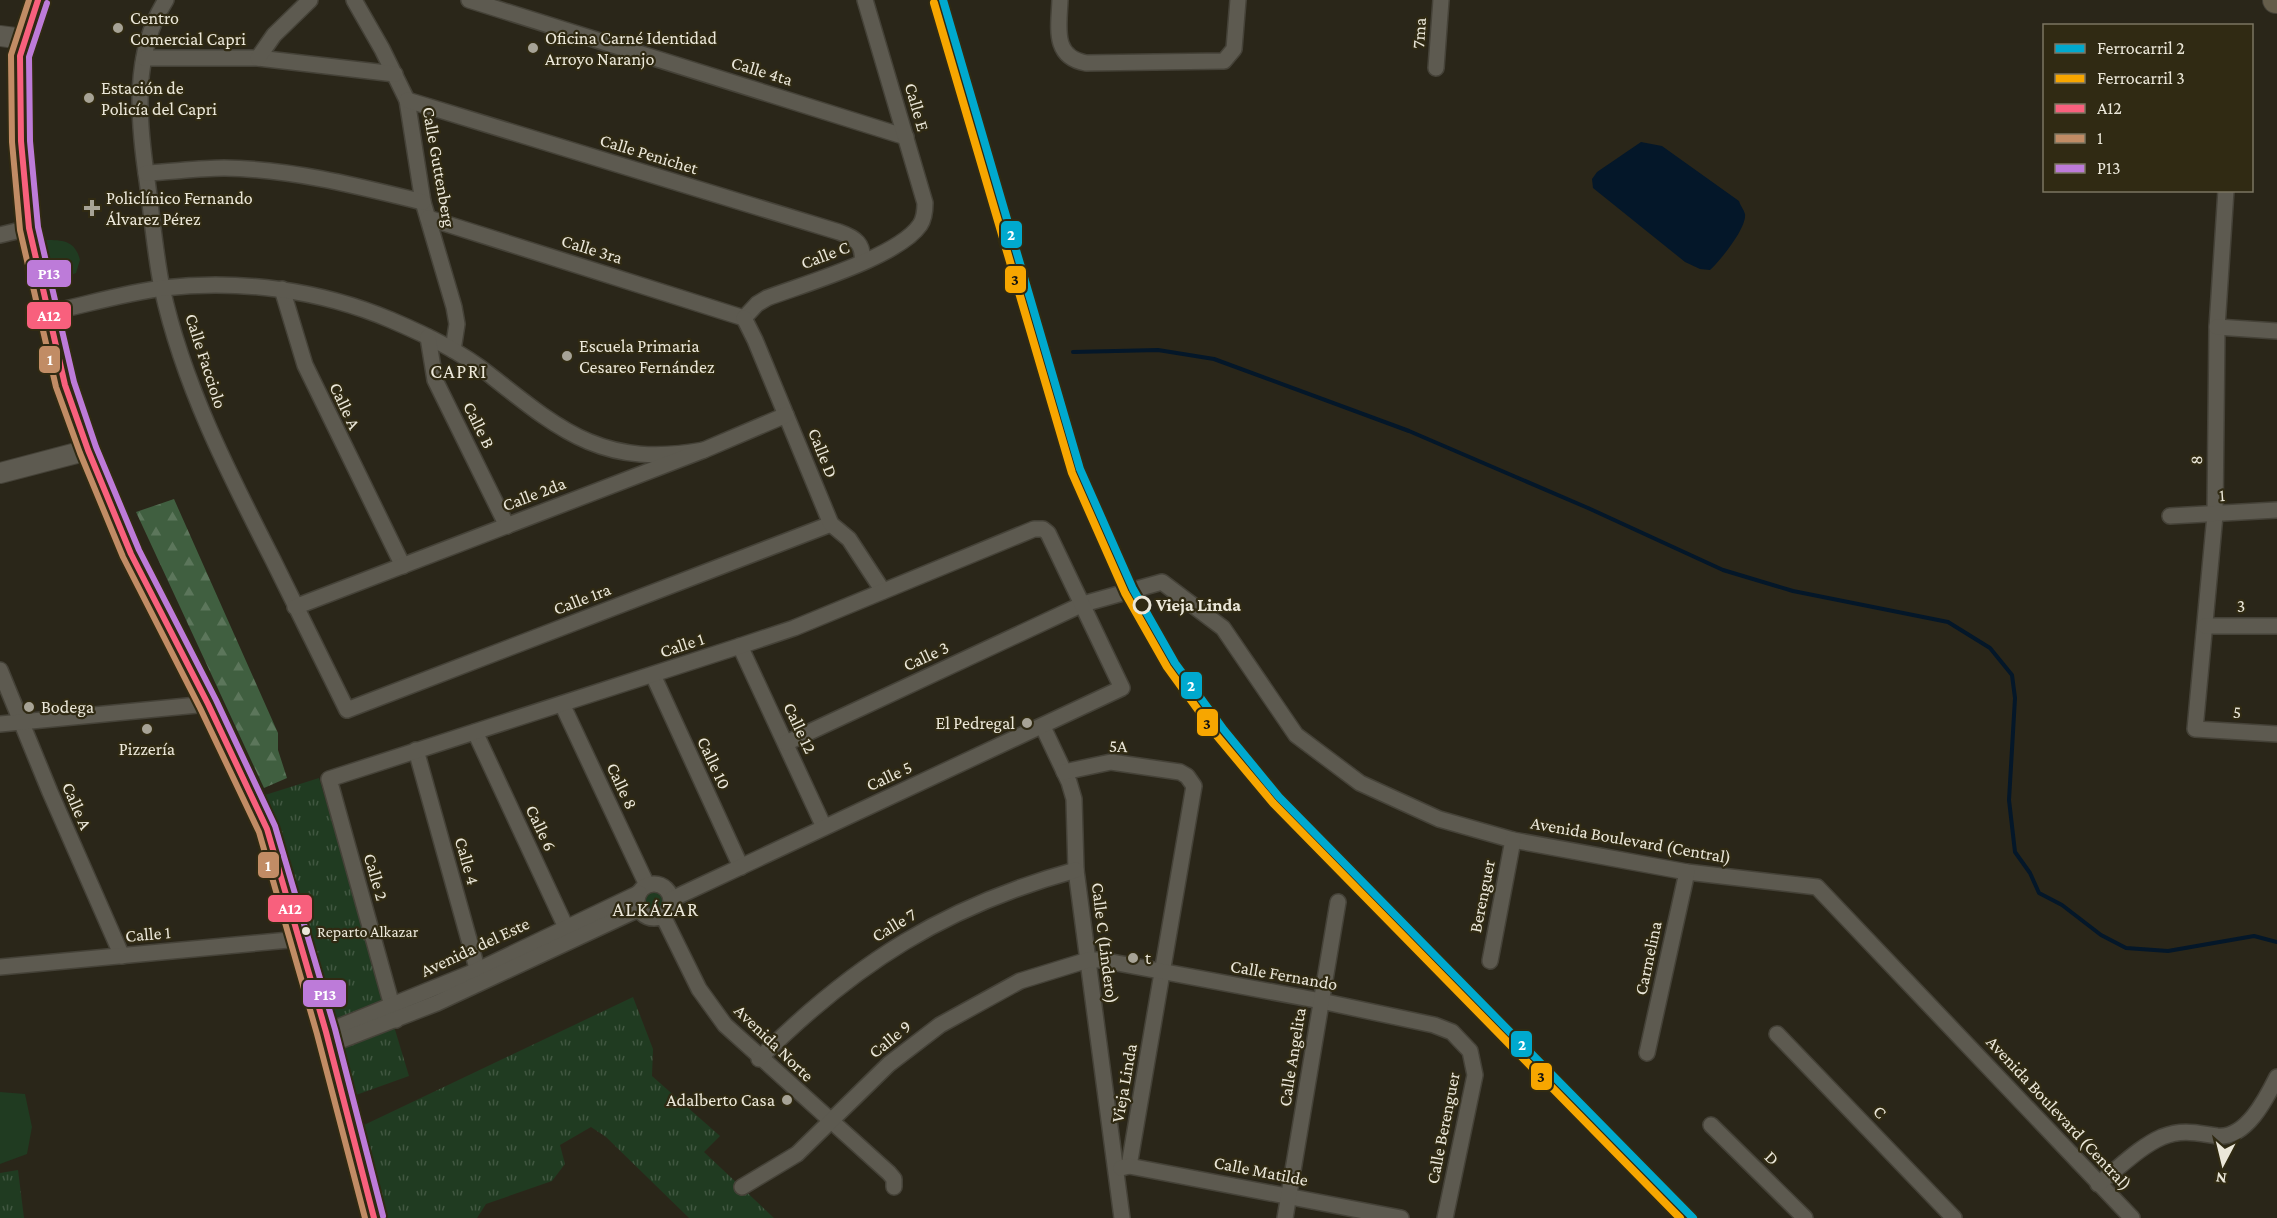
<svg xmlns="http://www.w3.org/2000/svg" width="2277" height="1218" font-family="'Crimson Pro',serif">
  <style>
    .green { fill: #203b21 }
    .forest { fill: url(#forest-firs) }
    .park { fill: url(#park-tufts) }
    .water { fill: #041729 }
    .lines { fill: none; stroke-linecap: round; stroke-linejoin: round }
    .stream { stroke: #041729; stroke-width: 4 }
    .street-casing { stroke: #454238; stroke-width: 18 }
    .secondary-casing { stroke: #454238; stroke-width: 22 }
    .primary-casing { stroke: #454238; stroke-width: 26 }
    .highway-casing { stroke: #454238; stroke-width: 28 }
    .street { stroke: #5d5a50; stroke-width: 15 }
    .secondary { stroke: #5d5a50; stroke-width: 20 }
    .primary { stroke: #686252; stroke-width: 22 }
    .highway { stroke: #655d4a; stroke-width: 26 }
    .bus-1-casing { stroke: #302a13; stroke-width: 10 }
    .bus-2-casing { stroke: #302a13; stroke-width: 10 }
    .bus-3-casing { stroke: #302a13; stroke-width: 10 }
    .bus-1 { stroke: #f8607d; stroke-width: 6 }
    .bus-2 { stroke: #c18c65; stroke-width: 6 }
    .bus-3 { stroke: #bd7bd9; stroke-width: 6 }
    .rail-1-casing { stroke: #302a13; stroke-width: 12 }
    .rail-2-casing { stroke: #302a13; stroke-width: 12 }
    .rail-1 { stroke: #00a9ce; stroke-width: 8 }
    .rail-2 { stroke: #f7a600; stroke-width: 8 }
    .poi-dot { fill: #a7a396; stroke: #302a13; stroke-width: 2 }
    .stop-dot { fill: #302a13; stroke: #ebe7d9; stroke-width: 3 }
    .bus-dot { fill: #ebe7d9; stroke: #302a13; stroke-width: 2 }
    .labels { text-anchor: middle; stroke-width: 4.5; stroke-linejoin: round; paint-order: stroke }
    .bus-label { font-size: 16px; fill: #ebe7d9; stroke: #302a13; text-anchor: start }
    .poi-label { font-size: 18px; fill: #ebe7d9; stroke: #302a13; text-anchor: start }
    .street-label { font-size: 18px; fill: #ebe7d9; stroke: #302a13 }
    .stop-label { font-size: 18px; font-weight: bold; fill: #ebe7d9; stroke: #302a13; text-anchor: start }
    .neighbourhood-label { font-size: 20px; letter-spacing: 1.5px; fill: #ebe7d9; stroke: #302a13 }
    .line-badge { stroke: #302a13; stroke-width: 2 }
    .badge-label { font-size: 16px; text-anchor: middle; font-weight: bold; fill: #fff }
    .pale-badge-label { font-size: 16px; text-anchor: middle; font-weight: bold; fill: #111 }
  </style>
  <defs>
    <pattern id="forest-firs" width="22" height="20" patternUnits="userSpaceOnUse" patternTransform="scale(1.5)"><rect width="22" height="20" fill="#405f40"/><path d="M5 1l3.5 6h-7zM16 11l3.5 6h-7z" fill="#5c765b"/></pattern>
    <pattern id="park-tufts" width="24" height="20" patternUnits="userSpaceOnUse" patternTransform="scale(1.5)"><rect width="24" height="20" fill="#203b21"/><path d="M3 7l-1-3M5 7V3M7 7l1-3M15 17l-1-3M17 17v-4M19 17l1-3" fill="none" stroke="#415741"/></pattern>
  </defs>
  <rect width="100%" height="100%" fill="#2a2619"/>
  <g class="green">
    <path d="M46,240C64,240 75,241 80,260L76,273L54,283Z"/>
    <circle cx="655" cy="902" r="10"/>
    <path d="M0,1092L25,1094L32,1127L27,1154L0,1164Z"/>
  </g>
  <path class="forest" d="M174,499L278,733V750L287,778L264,788L136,512Z"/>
  <g class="park">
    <path d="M319,778L409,1076L356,1095L309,930L265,795Z"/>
    <path d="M633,997L653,1049L652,1076L720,1136L704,1152L774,1218H689L606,1137L591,1127L560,1145L565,1164L552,1181L486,1204L477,1218H385L364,1125Z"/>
    <path d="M18,1170L24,1218H0V1173Z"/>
  </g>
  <path class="water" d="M1641,142L1662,146L1739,201C1740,205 1744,210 1745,214C1747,228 1720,261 1710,270L1700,269L1685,262L1593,188L1592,179L1597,172Z"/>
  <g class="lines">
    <path class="stream" d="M1073,352L1158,350L1214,359L1409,431L1588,508L1723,570L1793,591L1948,622L1990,648L2012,675L2015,698L2009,800L2015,852L2030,873L2039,893L2062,905L2101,935L2126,948L2168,951L2254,936L2277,942"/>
    <g class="street-casing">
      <g id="street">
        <path d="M166,0C132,53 138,120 147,180C152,216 155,253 162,288C183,384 228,472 273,560C298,610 322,660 347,710L831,524"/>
        <path d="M354,0L382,49L407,100L423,202L454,307L457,324L453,350"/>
        <path d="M469,0L906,137"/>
        <path d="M1060,0C1059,27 1052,57 1086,63L1224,61L1234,49L1238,0"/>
        <path d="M144,58H258L395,74"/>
        <path d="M258,58L274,35L310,0"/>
        <path d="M1436,68L1441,0"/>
        <path d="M407,100L839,232C856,238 864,244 862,262"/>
        <path d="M146,173C171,172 198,168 224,168C292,169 358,186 423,202"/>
        <path d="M2226,190L2217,327L2215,515L2195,729L2277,734"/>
        <path d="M428,218L744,318"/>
        <path d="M0,235L29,228"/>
        <path d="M282,289L305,365L403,566"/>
        <path d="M47,313C85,305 124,293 163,288C240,279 320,290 391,320C426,335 460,351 490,375C563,433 605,468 704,450"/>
        <path d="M744,318L757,304L767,298C804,284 898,257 920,225C924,219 925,210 925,203L865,0"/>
        <path d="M744,318L755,340L831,524L849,539L883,591"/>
        <path d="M2217,327L2277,331"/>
        <path d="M428,337L435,380L507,526"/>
        <path d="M2170,516L2277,510"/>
        <path d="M295,607L704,450L786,415"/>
        <path d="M2205,626H2277"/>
        <path d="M740,646L824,827"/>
        <path d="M0,670L50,792L122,956"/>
        <path d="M653,675L741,867"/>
        <path d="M562,704L647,885"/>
        <path d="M0,724L208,704"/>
        <path d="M1043,727L1069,782L1074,799L1076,870L1122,1218"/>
        <path d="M475,732L570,936"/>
        <path d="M786,743L1083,604L1162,582L1223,628L1296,735L1360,783L1439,819L1513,840L1687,872L1817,887L2132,1218"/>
        <path d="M416,750L480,979"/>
        <path d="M1064,772L1111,762L1180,772L1187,776L1194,786L1129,1166"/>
        <circle cx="654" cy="901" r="17"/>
        <path d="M663,916L699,989L725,1025L889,1173L894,1179V1187"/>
        <path d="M1490,961L1513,840"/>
        <path d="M0,967L300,939"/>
        <path d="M396,1020L329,779L740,646L794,628L1034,529H1043L1048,533L1122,688L672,899"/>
        <path d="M326,1032L478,970L639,893"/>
        <path d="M1777,1034L1954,1218"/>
        <path d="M329,1045L437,1003L639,909"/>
        <path d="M1647,1053L1687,872"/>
        <path d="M759,1059C855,963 945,906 1076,870"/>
        <path d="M1711,1125L1805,1218"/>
        <path d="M1121,1168L1129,1166L1401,1218"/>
        <path d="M2098,1184C2118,1169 2139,1147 2162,1137C2183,1129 2196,1133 2217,1136C2246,1139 2266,1099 2277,1077"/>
        <path d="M742,1187L797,1154L889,1064L940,1025L1020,981L1088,960H1101L1321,1001L1434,1025L1452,1032L1470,1051L1475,1075L1445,1218"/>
        <path d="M1285,1218L1338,902"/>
      </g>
    </g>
    <g class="secondary-casing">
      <g id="secondary">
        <path d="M0,36L23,39"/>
        <path d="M0,473L88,450"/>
      </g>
    </g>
    <g class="primary-casing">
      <path id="primary" d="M38,0L20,56L21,141L29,228L65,385L88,450L131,554L208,704L267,829L326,1032L374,1218"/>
    </g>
    <g class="highway-casing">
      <path id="highway" d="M2276,0H2277"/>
    </g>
    <use href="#street" class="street"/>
    <use href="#secondary" class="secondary"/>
    <use href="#primary" class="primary"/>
    <use href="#highway" class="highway"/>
    <g class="bus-1-casing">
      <path id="bus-1" d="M38,0L20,56L21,141L29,228L65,385L88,450L131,554L208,704L267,829L326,1032L374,1218"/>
    </g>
    <g class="bus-2-casing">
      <path id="bus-2" d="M29,0L11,55L12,142L20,230L56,387L80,453L123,557L200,708L259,832L317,1034L365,1218"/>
    </g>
    <g class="bus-3-casing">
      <path id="bus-3" d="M47,3L29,57L30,141L38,227L74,382L96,447L139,550L216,700L275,826L335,1029L383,1216"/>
    </g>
    <use href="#bus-1" class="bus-1"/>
    <use href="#bus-2" class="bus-2"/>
    <use href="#bus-3" class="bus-3"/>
    <g class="rail-1-casing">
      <path id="rail-1" d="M943,0L1080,469L1133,589L1175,663L1224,730L1279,797L1693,1218"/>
    </g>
    <g class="rail-2-casing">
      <path id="rail-2" d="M934,3L1072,473L1125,593L1167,667L1217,736L1273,803L1680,1218"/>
    </g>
    <use href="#rail-1" class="rail-1"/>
    <use href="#rail-2" class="rail-2"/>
  </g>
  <g class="poi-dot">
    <circle cx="118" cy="28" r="6"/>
    <circle cx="533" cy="48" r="6"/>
    <circle cx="89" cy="98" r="6"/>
    <path d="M89 199h6v6h6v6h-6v6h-6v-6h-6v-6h6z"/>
    <circle cx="567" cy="356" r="6"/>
    <circle cx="29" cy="707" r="6"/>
    <circle cx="1027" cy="723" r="6"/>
    <circle cx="147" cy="729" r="6"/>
    <circle cx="1133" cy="958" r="6"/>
    <circle cx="787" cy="1100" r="6"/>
  </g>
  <circle class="stop-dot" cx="1142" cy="605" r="8"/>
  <circle class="bus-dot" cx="306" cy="931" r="5"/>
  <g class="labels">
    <g class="bus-label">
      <text x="317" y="937">Reparto Alkazar</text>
    </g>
    <g class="poi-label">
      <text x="130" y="24">Centro<tspan x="130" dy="21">Comercial Capri</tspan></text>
      <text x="545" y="44">Oficina Carné Identidad<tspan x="545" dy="21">Arroyo Naranjo</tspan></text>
      <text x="101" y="94">Estación de<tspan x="101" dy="21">Policía del Capri</tspan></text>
      <text x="106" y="204">Policlínico Fernando<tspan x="106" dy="21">Álvarez Pérez</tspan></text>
      <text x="579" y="352">Escuela Primaria<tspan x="579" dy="21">Cesareo Fernández</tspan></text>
      <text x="41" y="713">Bodega</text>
      <text x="1015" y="729" text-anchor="end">El Pedregal</text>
      <text x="147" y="755" text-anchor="middle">Pizzería</text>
      <text x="1145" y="964">t</text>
      <text x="775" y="1106" text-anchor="end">Adalberto Casa</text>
    </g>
    <g class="street-label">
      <text transform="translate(1419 33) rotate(-86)" y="6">7ma</text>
      <text transform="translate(762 71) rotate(17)" y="6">Calle 4ta</text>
      <text transform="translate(917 107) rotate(74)" y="6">Calle E</text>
      <text transform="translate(649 154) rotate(17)" y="6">Calle Penichet</text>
      <text transform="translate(439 167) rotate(80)" y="6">Calle Guttenberg</text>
      <text transform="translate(592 249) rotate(17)" y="6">Calle 3ra</text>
      <text transform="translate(825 255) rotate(-21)" y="6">Calle C</text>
      <text transform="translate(206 361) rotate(72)" y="6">Calle Facciolo</text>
      <text transform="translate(345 406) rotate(65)" y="6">Calle A</text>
      <text transform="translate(479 425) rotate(64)" y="6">Calle B</text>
      <text transform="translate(823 453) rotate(68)" y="6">Calle D</text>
      <text transform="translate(2196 460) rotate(-89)" y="6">8</text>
      <text transform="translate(534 494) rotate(-21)" y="6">Calle 2da</text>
      <text transform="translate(2222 495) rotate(-4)" y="6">1</text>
      <text transform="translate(582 599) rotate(-21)" y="6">Calle 1ra</text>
      <text x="2241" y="612">3</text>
      <text transform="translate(682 645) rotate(-18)" y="6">Calle 1</text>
      <text transform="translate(926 656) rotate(-25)" y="6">Calle 3</text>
      <text transform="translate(2237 712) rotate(3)" y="6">5</text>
      <text transform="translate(800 728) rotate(65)" y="6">Calle 12</text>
      <text transform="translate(1118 746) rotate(1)" y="6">5A</text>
      <text transform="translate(714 763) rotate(65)" y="6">Calle 10</text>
      <text transform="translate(889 776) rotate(-25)" y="6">Calle 5</text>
      <text transform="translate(622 786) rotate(65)" y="6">Calle 8</text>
      <text transform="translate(77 806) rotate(67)" y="6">Calle A</text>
      <text transform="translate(541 828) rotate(65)" y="6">Calle 6</text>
      <text transform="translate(1631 840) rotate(10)" y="6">Avenida Boulevard (Central)</text>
      <text transform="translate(467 861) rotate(74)" y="6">Calle 4</text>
      <text transform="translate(376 877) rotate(74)" y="6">Calle 2</text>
      <text transform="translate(1482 896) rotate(-79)" y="6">Berenguer</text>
      <text transform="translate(894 925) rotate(-31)" y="6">Calle 7</text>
      <text transform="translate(148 934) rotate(-5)" y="6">Calle 1</text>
      <text transform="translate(1105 943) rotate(83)" y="6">Calle C (Lindero)</text>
      <text transform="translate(475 947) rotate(-25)" y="6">Avenida del Este</text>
      <text transform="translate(1648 958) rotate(-78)" y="6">Carmelina</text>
      <text transform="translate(1284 975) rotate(10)" y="6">Calle Fernando</text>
      <text transform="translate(890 1039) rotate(-39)" y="6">Calle 9</text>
      <text transform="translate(774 1043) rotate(44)" y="6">Avenida Norte</text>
      <text transform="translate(1292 1057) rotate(-81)" y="6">Calle Angelita</text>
      <text transform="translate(1124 1083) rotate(-80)" y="6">Vieja Linda</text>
      <text transform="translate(1880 1112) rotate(46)" y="6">C</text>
      <text transform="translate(2059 1113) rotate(47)" y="6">Avenida Boulevard (Central)</text>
      <text transform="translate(1443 1128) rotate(-79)" y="6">Calle Berenguer</text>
      <text transform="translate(1772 1158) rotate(45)" y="6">D</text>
      <text transform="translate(1261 1171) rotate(11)" y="6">Calle Matilde</text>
    </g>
    <g class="stop-label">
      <text x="1156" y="611">Vieja Linda</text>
    </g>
    <g class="neighbourhood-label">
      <text x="459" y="378">CAPRI</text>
      <text x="656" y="916">ALKÁZAR</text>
    </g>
  </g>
  <g class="line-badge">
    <rect x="1000" y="220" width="23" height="29" rx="6" fill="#00a9ce"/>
    <rect x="26" y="259" width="46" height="29" rx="6" fill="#bd7bd9"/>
    <rect x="1004" y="265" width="23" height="29" rx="6" fill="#f7a600"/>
    <rect x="26" y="301" width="46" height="29" rx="6" fill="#f8607d"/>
    <rect x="38" y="345" width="23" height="29" rx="6" fill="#c18c65"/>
    <rect x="1180" y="671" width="23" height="29" rx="6" fill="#00a9ce"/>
    <rect x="1196" y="708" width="23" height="29" rx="6" fill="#f7a600"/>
    <rect x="257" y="851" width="23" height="28" rx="6" fill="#c18c65"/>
    <rect x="267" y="894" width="46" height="29" rx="6" fill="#f8607d"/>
    <rect x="302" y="979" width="45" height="29" rx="6" fill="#bd7bd9"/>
    <rect x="1510" y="1030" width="23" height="28" rx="6" fill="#00a9ce"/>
    <rect x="1530" y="1062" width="23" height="29" rx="6" fill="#f7a600"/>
  </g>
  <g class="badge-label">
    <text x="1011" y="240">2</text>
    <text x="49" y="279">P13</text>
    <text x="49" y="321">A12</text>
    <text x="50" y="365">1</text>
    <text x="1191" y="691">2</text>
    <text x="268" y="871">1</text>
    <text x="290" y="914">A12</text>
    <text x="325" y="1000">P13</text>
    <text x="1522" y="1050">2</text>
  </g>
  <g class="pale-badge-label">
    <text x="1015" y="285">3</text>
    <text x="1207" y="729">3</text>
    <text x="1541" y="1082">3</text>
  </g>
  <rect x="2043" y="24" width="210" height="168" fill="#302a13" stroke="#7b7662" stroke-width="1.5"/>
  <rect x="2055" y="44" width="30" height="9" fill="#00a9ce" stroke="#7b7662" stroke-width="1.5"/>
  <text x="2097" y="54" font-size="18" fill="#ebe7d9">Ferrocarril 2</text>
  <rect x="2055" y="74" width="30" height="9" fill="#f7a600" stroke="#7b7662" stroke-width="1.5"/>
  <text x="2097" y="84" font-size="18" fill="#ebe7d9">Ferrocarril 3</text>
  <rect x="2055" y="104" width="30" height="9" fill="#f8607d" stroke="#7b7662" stroke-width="1.5"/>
  <text x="2097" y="114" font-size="18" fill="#ebe7d9">A12</text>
  <rect x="2055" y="134" width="30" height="9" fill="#c18c65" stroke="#7b7662" stroke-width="1.5"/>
  <text x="2097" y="144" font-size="18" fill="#ebe7d9">1</text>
  <rect x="2055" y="164" width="30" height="9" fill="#bd7bd9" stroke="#7b7662" stroke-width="1.5"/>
  <text x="2097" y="174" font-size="18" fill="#ebe7d9">P13</text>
  <g transform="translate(2223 1164) rotate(187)" stroke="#302a13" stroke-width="4.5" paint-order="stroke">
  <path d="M0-4.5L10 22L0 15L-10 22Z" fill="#ebe7d9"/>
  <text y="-9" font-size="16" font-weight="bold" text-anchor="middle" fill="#ebe7d9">N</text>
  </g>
</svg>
